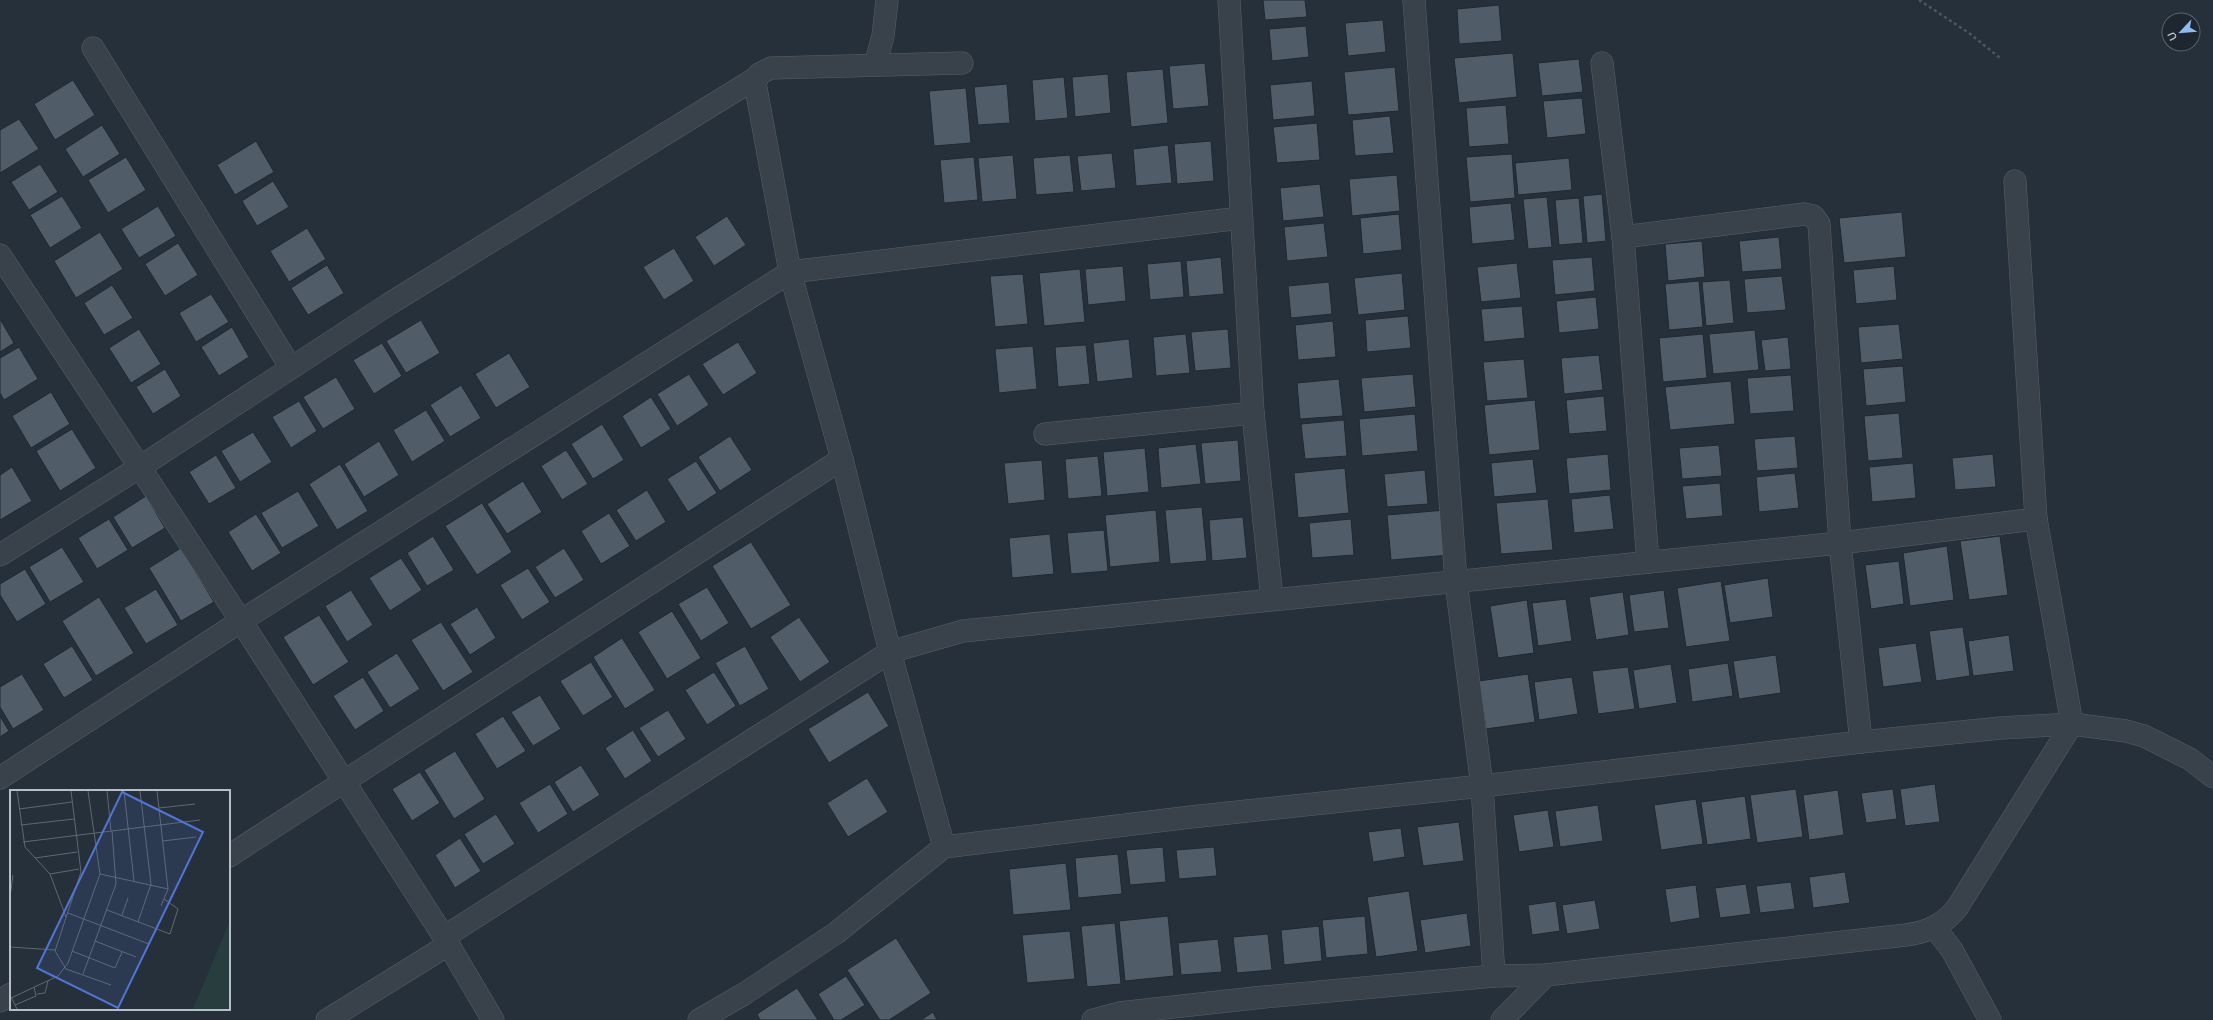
<svg xmlns="http://www.w3.org/2000/svg" width="2213" height="1020" font-family="Mulish,sans-serif">
  <style>
    .building { fill: #515c69; stroke: #202932 }
    .lines { fill: none; stroke-linecap: round; stroke-linejoin: round }
    .minor-casing { stroke: #576069; stroke-width: 23 }
    .path { stroke: #475a5b; stroke-width: 2.5; stroke-dasharray: 3 3; stroke-linecap: butt }
    .minor { stroke: #39424b; stroke-width: 22 }
    .inset-road { fill: none; stroke: #5f6873; stroke-width: 1 }
    .view { fill: #5275d2; fill-opacity: 0.15; stroke: #5275d2; stroke-width: 2 }
    .inset-edge { fill: none; stroke: #b5bdc7; stroke-width: 2 }
  </style>
  <rect width="100%" height="100%" fill="#25303b"/>
  <g class="building">
    <path d="M1263,0H1305L1307,17L1265,20Z"/>
    <path d="M1499,5L1502,41L1459,44L1457,9Z"/>
    <path d="M1383,20L1386,52L1348,56L1345,23Z"/>
    <path d="M1306,26L1309,57L1272,61L1269,29Z"/>
    <path d="M1513,53L1517,97L1459,103L1454,58Z"/>
    <path d="M1579,59L1583,92L1542,96L1538,63Z"/>
    <path d="M1205,63L1209,106L1173,109L1169,66Z"/>
    <path d="M1395,67L1399,111L1348,115L1344,72Z"/>
    <path d="M1163,69L1168,123L1131,127L1126,72Z"/>
    <path d="M1108,74L1111,113L1075,117L1072,77Z"/>
    <path d="M1064,77L1068,118L1035,121L1032,80Z"/>
    <path d="M73,80L95,115L55,140L34,104Z"/>
    <path d="M1312,81L1315,116L1273,120L1270,85Z"/>
    <path d="M1007,84L1010,123L978,125L974,87Z"/>
    <path d="M966,88L971,143L934,146L929,91Z"/>
    <path d="M1582,98L1586,134L1547,138L1543,101Z"/>
    <path d="M1506,105L1509,144L1469,147L1466,108Z"/>
    <path d="M1390,116L1394,153L1355,156L1352,120Z"/>
    <path d="M19,119L39,149L0,173V130Z"/>
    <path d="M1317,123L1320,160L1277,163L1273,127Z"/>
    <path d="M102,125L120,154L83,177L65,149Z"/>
    <path d="M256,141L274,172L235,195L217,165Z"/>
    <path d="M1211,141L1214,181L1177,184L1174,144Z"/>
    <path d="M1168,145L1172,183L1136,186L1133,149Z"/>
    <path d="M1112,153L1116,188L1081,191L1077,156Z"/>
    <path d="M1512,154L1515,198L1470,202L1466,157Z"/>
    <path d="M1013,155L1017,199L982,202L978,158Z"/>
    <path d="M1070,155L1074,192L1036,195L1033,158Z"/>
    <path d="M126,157L146,190L108,213L88,180Z"/>
    <path d="M974,157L978,200L944,203L940,160Z"/>
    <path d="M1569,158L1572,190L1518,195L1515,163Z"/>
    <path d="M40,164L58,192L29,210L11,182Z"/>
    <path d="M1397,175L1400,211L1352,216L1349,179Z"/>
    <path d="M273,181L289,207L257,226L242,201Z"/>
    <path d="M1320,184L1324,217L1283,221L1280,188Z"/>
    <path d="M1602,194L1606,241L1587,243L1583,196Z"/>
    <path d="M62,196L82,228L50,248L30,215Z"/>
    <path d="M1547,197L1552,247L1528,249L1523,199Z"/>
    <path d="M1579,198L1583,243L1559,245L1555,200Z"/>
    <path d="M1511,203L1515,240L1472,244L1469,207Z"/>
    <path d="M158,206L176,236L139,258L121,229Z"/>
    <path d="M1902,212L1906,257L1844,263L1839,218Z"/>
    <path d="M1399,214L1402,250L1363,254L1360,218Z"/>
    <path d="M727,216L746,245L714,266L695,237Z"/>
    <path d="M1324,223L1328,257L1287,261L1284,227Z"/>
    <path d="M307,228L326,259L289,282L270,251Z"/>
    <path d="M100,232L123,269L76,298L54,261Z"/>
    <path d="M1779,237L1782,269L1742,272L1739,241Z"/>
    <path d="M1702,241L1705,277L1668,281L1665,244Z"/>
    <path d="M178,243L198,275L165,296L145,264Z"/>
    <path d="M674,248L694,281L664,300L643,267Z"/>
    <path d="M1221,257L1224,294L1189,297L1186,261Z"/>
    <path d="M1592,257L1595,291L1555,295L1552,260Z"/>
    <path d="M1181,261L1184,297L1150,300L1147,264Z"/>
    <path d="M1517,263L1521,298L1481,302L1477,267Z"/>
    <path d="M327,265L344,293L308,315L291,288Z"/>
    <path d="M1123,266L1126,301L1088,305L1085,269Z"/>
    <path d="M1894,266L1897,300L1856,304L1853,270Z"/>
    <path d="M1080,269L1085,322L1044,326L1039,273Z"/>
    <path d="M1402,273L1405,310L1358,315L1354,278Z"/>
    <path d="M1023,274L1028,324L995,327L990,276Z"/>
    <path d="M1782,276L1786,310L1747,313L1744,279Z"/>
    <path d="M1730,280L1734,323L1706,326L1702,282Z"/>
    <path d="M1699,281L1703,327L1669,330L1665,284Z"/>
    <path d="M1329,282L1332,314L1291,318L1288,286Z"/>
    <path d="M112,285L133,318L104,335L84,303Z"/>
    <path d="M211,294L229,322L196,342L179,313Z"/>
    <path d="M1596,297L1599,329L1559,333L1556,301Z"/>
    <path d="M1522,306L1525,338L1484,342L1481,309Z"/>
    <path d="M1408,316L1411,348L1367,352L1365,320Z"/>
    <path d="M0,319L14,343L0,352Z"/>
    <path d="M421,320L440,353L406,373L386,341Z"/>
    <path d="M1333,321L1336,357L1298,360L1295,325Z"/>
    <path d="M1899,324L1903,359L1861,363L1858,327Z"/>
    <path d="M232,327L249,357L219,376L201,347Z"/>
    <path d="M139,329L161,364L131,383L109,348Z"/>
    <path d="M1228,329L1231,368L1195,371L1191,332Z"/>
    <path d="M1755,330L1759,370L1713,374L1709,334Z"/>
    <path d="M1186,334L1190,373L1156,376L1153,337Z"/>
    <path d="M1703,334L1707,378L1663,382L1659,338Z"/>
    <path d="M1788,337L1791,369L1765,371L1761,340Z"/>
    <path d="M1129,339L1133,378L1097,382L1093,343Z"/>
    <path d="M738,342L757,373L723,395L702,364Z"/>
    <path d="M382,343L402,376L374,394L353,360Z"/>
    <path d="M1086,345L1090,384L1058,387L1055,347Z"/>
    <path d="M1033,346L1037,389L999,393L995,349Z"/>
    <path d="M19,347L38,379L4,400L0,393V358Z"/>
    <path d="M509,353L530,387L496,408L475,374Z"/>
    <path d="M1599,355L1603,390L1564,394L1561,358Z"/>
    <path d="M1524,359L1528,398L1487,401L1483,362Z"/>
    <path d="M1903,366L1906,402L1866,406L1863,369Z"/>
    <path d="M165,369L181,396L153,414L136,387Z"/>
    <path d="M689,374L709,405L677,426L657,394Z"/>
    <path d="M1413,374L1416,407L1364,412L1361,378Z"/>
    <path d="M1791,375L1794,411L1750,414L1747,378Z"/>
    <path d="M336,377L355,409L323,429L303,397Z"/>
    <path d="M1339,379L1343,416L1300,419L1297,383Z"/>
    <path d="M1731,381L1735,424L1670,430L1665,387Z"/>
    <path d="M461,385L481,418L450,437L430,405Z"/>
    <path d="M51,392L70,424L31,448L12,416Z"/>
    <path d="M1604,396L1607,431L1569,434L1566,400Z"/>
    <path d="M651,397L671,429L641,448L622,416Z"/>
    <path d="M1535,400L1540,450L1489,455L1484,405Z"/>
    <path d="M299,401L317,431L291,448L272,417Z"/>
    <path d="M426,410L445,441L412,462L393,430Z"/>
    <path d="M1899,413L1903,458L1868,461L1864,416Z"/>
    <path d="M1415,414L1418,451L1362,456L1359,419Z"/>
    <path d="M1344,420L1347,456L1305,459L1301,424Z"/>
    <path d="M602,424L624,460L593,479L571,444Z"/>
    <path d="M72,429L96,468L60,491L36,451Z"/>
    <path d="M253,432L272,462L240,482L221,451Z"/>
    <path d="M730,436L752,470L720,491L698,457Z"/>
    <path d="M1795,436L1798,468L1757,471L1754,439Z"/>
    <path d="M1238,440L1241,481L1205,484L1201,443Z"/>
    <path d="M379,441L399,475L364,497L344,464Z"/>
    <path d="M1196,444L1201,484L1161,488L1158,448Z"/>
    <path d="M1719,445L1722,476L1682,479L1679,448Z"/>
    <path d="M1145,448L1149,492L1107,496L1103,452Z"/>
    <path d="M566,450L588,484L562,500L541,466Z"/>
    <path d="M1608,454L1611,490L1569,494L1566,458Z"/>
    <path d="M1993,454L1996,487L1955,490L1952,458Z"/>
    <path d="M216,455L236,488L209,504L189,472Z"/>
    <path d="M1098,456L1102,496L1068,499L1065,459Z"/>
    <path d="M1533,459L1537,493L1494,497L1491,463Z"/>
    <path d="M1042,460L1045,500L1008,504L1004,463Z"/>
    <path d="M696,461L717,493L688,512L667,479Z"/>
    <path d="M1913,463L1916,498L1872,502L1869,467Z"/>
    <path d="M340,464L368,511L337,530L309,484Z"/>
    <path d="M12,467L32,501L0,520V475Z"/>
    <path d="M1345,468L1349,513L1298,518L1294,473Z"/>
    <path d="M1425,470L1428,504L1387,507L1384,474Z"/>
    <path d="M1795,473L1799,508L1759,512L1756,477Z"/>
    <path d="M523,481L542,512L507,534L487,504Z"/>
    <path d="M1720,483L1723,516L1686,519L1682,486Z"/>
    <path d="M647,490L666,522L636,541L616,510Z"/>
    <path d="M298,491L319,526L282,548L261,513Z"/>
    <path d="M1610,495L1614,529L1574,533L1571,499Z"/>
    <path d="M146,496L165,528L132,548L113,517Z"/>
    <path d="M1548,499L1553,550L1501,554L1496,503Z"/>
    <path d="M482,503L512,552L477,575L445,526Z"/>
    <path d="M1202,507L1207,561L1170,564L1165,510Z"/>
    <path d="M1156,510L1160,562L1110,567L1105,515Z"/>
    <path d="M1446,510L1450,555L1391,560L1387,515Z"/>
    <path d="M609,513L630,546L601,564L581,531Z"/>
    <path d="M256,514L281,553L252,571L228,532Z"/>
    <path d="M1243,517L1247,558L1212,561L1209,520Z"/>
    <path d="M109,519L128,550L97,569L78,538Z"/>
    <path d="M1351,519L1354,555L1312,558L1309,523Z"/>
    <path d="M1104,530L1108,571L1071,574L1067,533Z"/>
    <path d="M1050,534L1054,574L1012,578L1009,538Z"/>
    <path d="M433,536L454,570L427,586L407,553Z"/>
    <path d="M2000,536L2008,595L1969,600L1960,541Z"/>
    <path d="M751,542L791,605L751,629L712,566Z"/>
    <path d="M1947,546L1954,600L1910,606L1903,553Z"/>
    <path d="M62,547L84,582L50,602L29,567Z"/>
    <path d="M181,548L214,602L181,621L149,568Z"/>
    <path d="M564,548L584,580L555,598L535,567Z"/>
    <path d="M401,558L422,590L390,611L369,578Z"/>
    <path d="M1899,561L1904,604L1871,609L1865,565Z"/>
    <path d="M528,568L550,602L522,620L500,585Z"/>
    <path d="M25,569L46,604L17,622L0,595V584Z"/>
    <path d="M1768,578L1773,617L1730,623L1724,585Z"/>
    <path d="M1721,581L1730,641L1686,647L1677,588Z"/>
    <path d="M707,587L729,623L701,641L678,604Z"/>
    <path d="M156,589L178,625L146,644L124,608Z"/>
    <path d="M351,590L373,625L347,642L325,606Z"/>
    <path d="M1664,590L1669,628L1634,632L1629,595Z"/>
    <path d="M1623,592L1629,635L1596,640L1589,597Z"/>
    <path d="M99,597L134,653L96,676L62,621Z"/>
    <path d="M1566,599L1572,641L1538,646L1532,603Z"/>
    <path d="M1527,600L1534,653L1498,658L1490,606Z"/>
    <path d="M477,607L496,638L470,655L450,624Z"/>
    <path d="M672,611L701,658L667,679L638,632Z"/>
    <path d="M319,615L349,662L313,685L283,637Z"/>
    <path d="M799,617L830,662L800,682L770,637Z"/>
    <path d="M441,622L473,672L443,691L411,640Z"/>
    <path d="M1963,627L1970,676L1936,681L1929,631Z"/>
    <path d="M2009,635L2014,671L1973,676L1968,641Z"/>
    <path d="M622,638L655,690L625,709L593,657Z"/>
    <path d="M1916,643L1922,682L1883,687L1878,648Z"/>
    <path d="M72,646L93,680L64,698L43,664Z"/>
    <path d="M745,646L769,689L740,706L715,663Z"/>
    <path d="M397,653L420,689L390,708L367,672Z"/>
    <path d="M1776,655L1781,693L1739,699L1733,661Z"/>
    <path d="M591,662L613,697L583,716L560,681Z"/>
    <path d="M1728,663L1733,696L1692,702L1688,669Z"/>
    <path d="M1671,664L1677,703L1639,709L1633,670Z"/>
    <path d="M1628,667L1635,709L1598,714L1592,671Z"/>
    <path d="M714,672L736,706L707,725L685,690Z"/>
    <path d="M22,674L44,710L13,729L0,707V687Z"/>
    <path d="M1528,674L1535,722L1486,729L1479,681Z"/>
    <path d="M363,677L384,711L355,730L333,696Z"/>
    <path d="M1572,677L1578,714L1539,720L1534,682Z"/>
    <path d="M868,692L889,726L829,763L808,729Z"/>
    <path d="M540,695L561,729L533,746L511,712Z"/>
    <path d="M668,710L686,739L658,757L639,728Z"/>
    <path d="M0,716L9,731L0,737Z"/>
    <path d="M503,716L526,751L497,769L475,734Z"/>
    <path d="M633,730L652,761L625,779L605,748Z"/>
    <path d="M455,751L485,799L454,819L424,770Z"/>
    <path d="M581,765L600,795L573,812L554,782Z"/>
    <path d="M420,772L440,803L412,821L392,789Z"/>
    <path d="M867,778L888,812L848,837L827,803Z"/>
    <path d="M550,784L568,814L538,833L519,803Z"/>
    <path d="M1935,784L1940,822L1905,826L1900,789Z"/>
    <path d="M1796,789L1803,837L1757,843L1750,795Z"/>
    <path d="M1893,789L1897,819L1866,823L1861,793Z"/>
    <path d="M1838,790L1844,835L1809,840L1803,795Z"/>
    <path d="M1745,796L1751,839L1707,845L1701,802Z"/>
    <path d="M1696,799L1703,844L1661,850L1654,805Z"/>
    <path d="M1598,805L1603,841L1560,847L1555,811Z"/>
    <path d="M1548,810L1554,847L1519,852L1513,815Z"/>
    <path d="M496,814L515,844L483,864L464,834Z"/>
    <path d="M1459,822L1464,861L1423,866L1417,827Z"/>
    <path d="M1401,828L1405,857L1373,862L1368,832Z"/>
    <path d="M460,838L481,871L455,888L435,855Z"/>
    <path d="M1163,847L1166,882L1130,885L1126,850Z"/>
    <path d="M1214,847L1217,876L1179,879L1176,850Z"/>
    <path d="M1118,854L1122,894L1078,898L1075,858Z"/>
    <path d="M1066,863L1071,910L1013,915L1009,869Z"/>
    <path d="M1845,872L1850,903L1813,908L1809,877Z"/>
    <path d="M1791,882L1795,909L1760,913L1756,886Z"/>
    <path d="M1746,884L1751,914L1720,918L1715,888Z"/>
    <path d="M1696,885L1700,918L1670,923L1665,889Z"/>
    <path d="M1409,891L1418,951L1376,957L1367,897Z"/>
    <path d="M1595,900L1600,929L1567,934L1562,905Z"/>
    <path d="M1556,901L1560,931L1532,935L1528,905Z"/>
    <path d="M1467,913L1471,946L1425,953L1420,920Z"/>
    <path d="M1168,916L1174,976L1125,981L1119,921Z"/>
    <path d="M1365,916L1368,954L1326,958L1322,920Z"/>
    <path d="M1115,923L1121,984L1087,987L1081,926Z"/>
    <path d="M1319,926L1322,961L1284,965L1281,930Z"/>
    <path d="M1070,931L1075,979L1027,983L1022,935Z"/>
    <path d="M1268,934L1272,970L1237,973L1233,937Z"/>
    <path d="M896,938L931,993L889,1020H880L847,970Z"/>
    <path d="M1218,939L1222,972L1181,975L1178,943Z"/>
    <path d="M846,976L865,1005L841,1020H834L818,994Z"/>
    <path d="M797,988L818,1020H760L757,1014Z"/>
    <path d="M933,1012L937,1020H921Z"/>
  </g>
  <g class="lines">
    <g class="minor-casing">
      <g id="minor">
        <path d="M1229,0L1253,413L1272,599"/>
        <path d="M1414,0L1456,582L1482,786L1494,976"/>
        <path d="M93,48L291,368"/>
        <path d="M1602,63L1623,237L1648,562"/>
        <path d="M875,65L883,36L887,0"/>
        <path d="M1623,237L1804,214L1813,216L1819,224L1840,543L1861,742"/>
        <path d="M0,255L241,621L444,937L493,1020"/>
        <path d="M1045,434L1253,413"/>
        <path d="M0,555L140,467L389,304L756,78"/>
        <path d="M0,778L241,621L790,272L1241,218"/>
        <path d="M944,847L890,652L842,459L790,272L755,83L759,74L771,68L962,63"/>
        <path d="M229,856L842,459"/>
        <path d="M1935,928L1952,950L1990,1020"/>
        <path d="M444,937L890,652L963,631L1840,543L2036,519"/>
        <path d="M0,1001L11,994"/>
        <path d="M327,1020L448,945"/>
        <path d="M699,1020L744,994L836,933L944,847L1191,817L1482,786L1861,742L2001,728L2072,724L2126,731L2144,736L2190,759L2213,777"/>
        <path d="M1093,1020L1119,1013L1264,997L1494,976L1546,975L1906,935C1928,932 1943,925 1957,908L2072,724L2036,519L2015,181"/>
        <path d="M1502,1020L1546,975"/>
      </g>
    </g>
    <path class="path" d="M1919,0L1969,33L2000,58"/>
    <use href="#minor" class="minor"/>
  </g>
  <g transform="translate(10 790)">
    <rect width="220" height="220" fill="#25303b"/>
    <path d="M220,131V219H183Z" fill="#283d3d"/>
    <path class="inset-road" d="M7,1L15,57L40,84L56,127M61,1L71,82L45,161L56,179L101,195M97,1L101,41M114,1L124,91M147,1L158,99M149,18L185,14M9,19L62,12M11,35L64,29M153,51L186,47M13,52L190,30M25,68L67,62M40,84L69,79M90,84L158,99L151,116M0,107L3,85M97,120L160,144L168,119L154,109M58,123L139,154M112,125L118,108M128,132L141,94L130,1M85,151L126,167M0,157L45,160M62,161L105,178L112,162M73,184L106,94L102,41M27,204L35,203L38,191M1,207L7,219M1,208L48,186L58,173L90,84L78,1M5,215L26,206L24,197"/>
    <path class="view" d="M112,2L193,42L108,218L27,178Z"/>
    <rect width="220" height="220" class="inset-edge"/>
  </g>
  <g transform="translate(2181 32) rotate(244)"><circle r="19" fill="#1e2730" stroke="#5a636c"/>
  <path d="M0-3L7 15L0 10L-7 15Z" fill="#91bbf0"/>
  <text y="-6" font-size="11" font-weight="bold" text-anchor="middle" fill="#b5bdc7">U</text>
  </g>
</svg>
